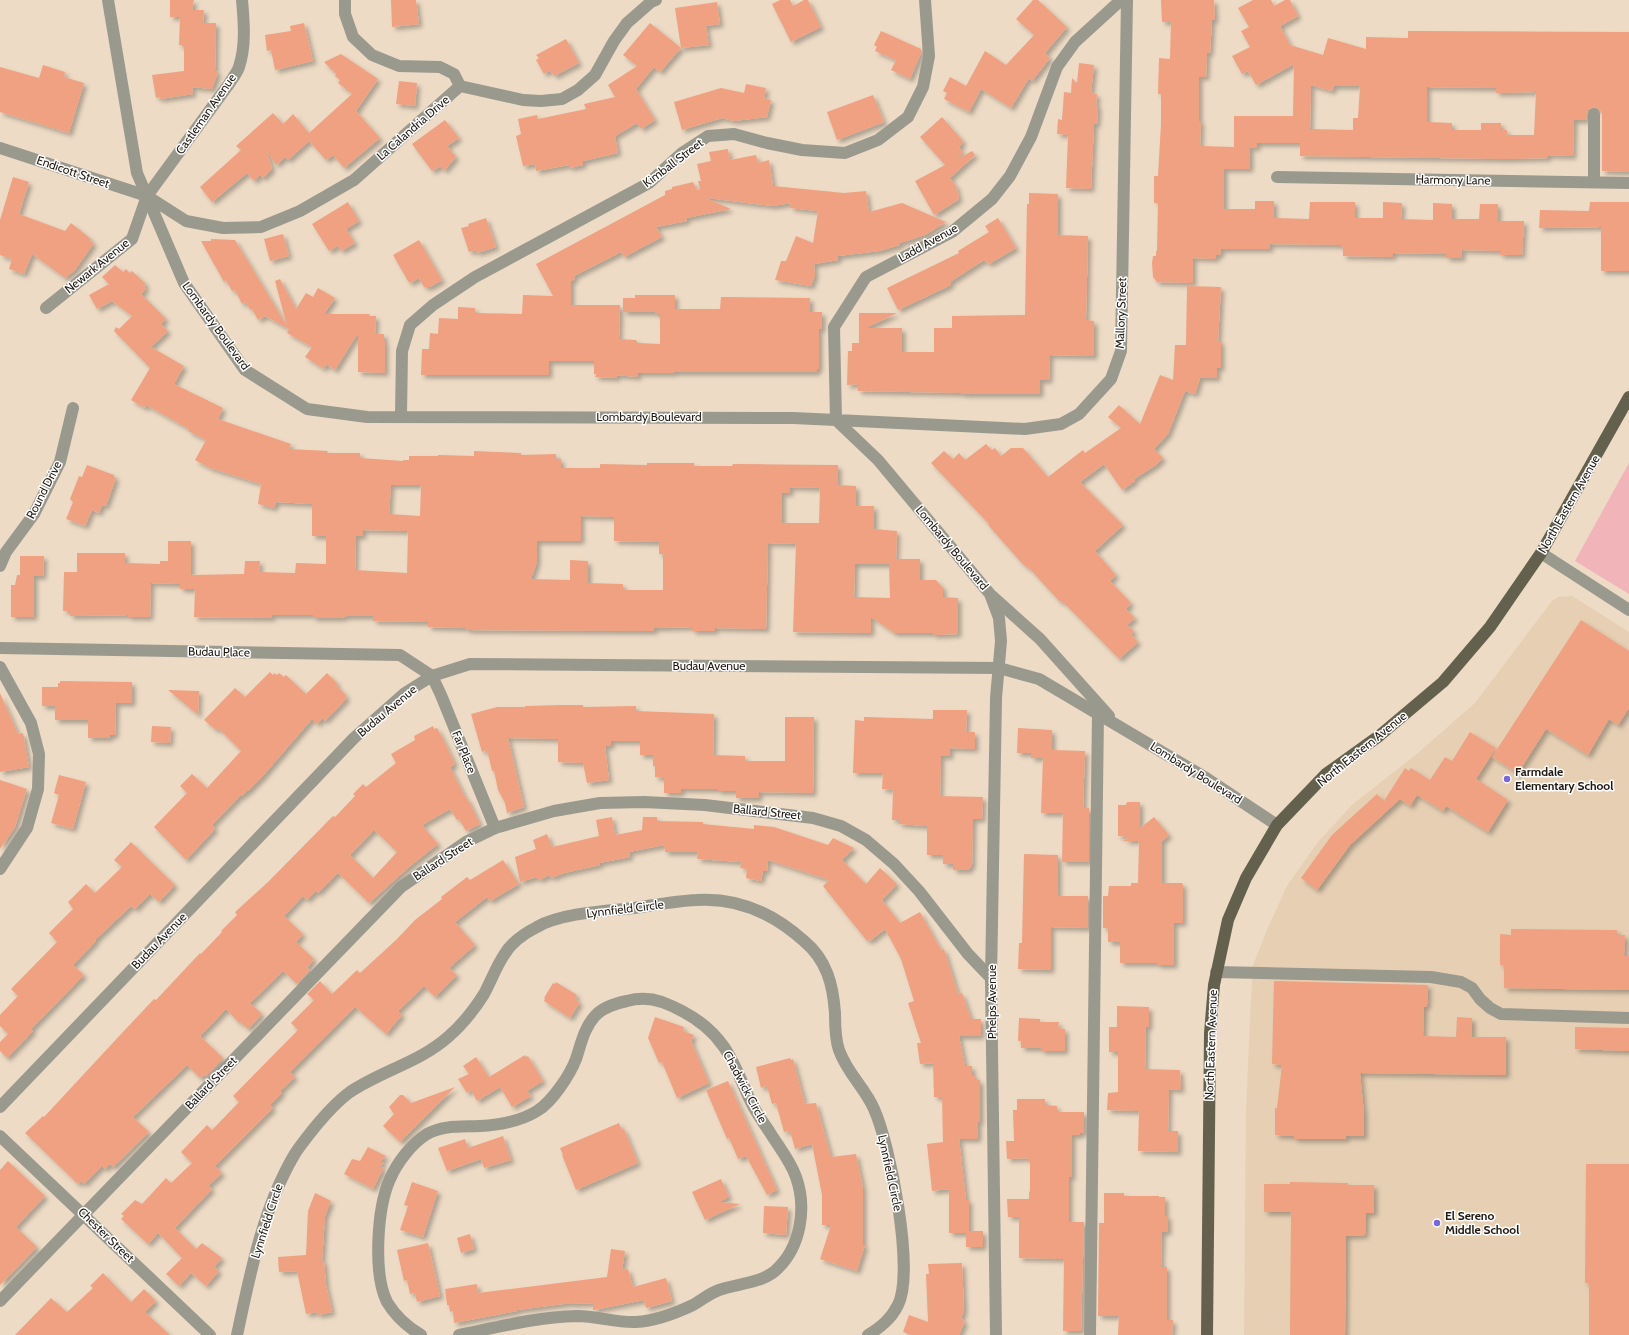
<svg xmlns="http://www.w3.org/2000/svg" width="1629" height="1335" font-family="Cabin,sans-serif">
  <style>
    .built { fill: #e6cfb3 }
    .green { fill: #f1b4b9 }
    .building { fill: #efa182; fill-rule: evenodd; filter: url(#shadow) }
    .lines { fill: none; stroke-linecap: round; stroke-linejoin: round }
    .minor { stroke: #9a998e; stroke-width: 12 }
    .major { stroke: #63614d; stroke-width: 12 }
    .poi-dot { fill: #7468e3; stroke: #fff; stroke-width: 1.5 }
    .labels { text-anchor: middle; stroke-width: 3; stroke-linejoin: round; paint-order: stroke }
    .street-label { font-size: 12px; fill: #201911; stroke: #fff }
    .poi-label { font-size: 12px; font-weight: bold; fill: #201911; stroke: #fff; text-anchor: start }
  </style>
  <defs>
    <filter id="shadow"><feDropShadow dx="3.5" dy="3.5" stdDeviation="2" flood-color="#0004"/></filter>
  </defs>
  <rect width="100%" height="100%" fill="#eddbc5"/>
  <path class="built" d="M1572,596L1629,632V1335H1244L1246,1112L1250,1018L1253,965L1267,930L1287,886L1318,842L1353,804L1418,753L1475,703L1552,601L1558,597Z"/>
  <path class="green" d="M1629,463V594L1575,561Z"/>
  <g class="building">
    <path d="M170,0H194L192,10H204L203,23H216L215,71L218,72L212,89L192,87L193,94L160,99V97L156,98L152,75L184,71V46L179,45L180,17H170Z"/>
    <path d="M391,0H416L419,24L392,27Z"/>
    <path d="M780,0H790L793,6L804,0H808L821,27L791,42L772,4Z"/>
    <path d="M1033,0H1038L1067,27L1045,53L1050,58L1032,81L1029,78L1011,108L981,89L969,112L944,99L947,93L943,91L950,77L966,86L985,51L1006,65L1034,35L1016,19Z"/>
    <path d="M1161,0H1214L1215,20H1212L1210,53H1207L1206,77H1199V121H1201L1200,146L1234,147V116H1293L1294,64L1256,85L1248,71L1242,74L1232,56L1250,47L1241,31L1249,27L1238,8L1253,0H1271L1274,6L1285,0H1290L1298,16L1280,26L1290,45L1323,55L1328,38L1366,49V37L1408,38V31L1629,32V172L1602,171V114L1600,110L1594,107L1588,110L1586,120H1574L1573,156L1548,155V158L1507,159L1300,156V143H1257V148L1250,147V169H1224V209H1255V201H1274V218L1309,219L1310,202H1355V218H1383V202L1402,203L1401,219L1433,220V203L1452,204V219H1479L1480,204H1498V221H1524L1522,255H1500V251L1462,250V258H1446V254L1393,253V257L1343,256V248H1341V245L1270,244V249H1221L1220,255H1216V259L1193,258V283L1157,282L1153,277L1152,263L1153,256H1156V251H1157L1158,203H1154V176H1158L1161,124V94H1158L1159,58L1170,59L1171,22H1162ZM1311,85L1332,91L1334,86H1360L1358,118H1353V130L1310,129ZM1427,87L1496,88V93L1536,92L1534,135H1507V130H1501V123H1481V130H1452V123L1427,122Z"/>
    <path d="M717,2L720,24L706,26L709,45L681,48L675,8Z"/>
    <path d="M304,23L313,61L275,70L271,50L267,51L265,35L291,31L290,26Z"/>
    <path d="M650,23L681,48L660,72L654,67L636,89L655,120L641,129L637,123L615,136L618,153L583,161V165L569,168V165L536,171L535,164L523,166L516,136L521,134L518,119L537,115L538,119L586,109L584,104L615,97L608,85L637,66L623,55Z"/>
    <path d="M881,31L921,49V53L910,79L891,70L896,60L875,51L877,47L874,45Z"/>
    <path d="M566,39L579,63L554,76L550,70L544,74L536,60L539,58L536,55Z"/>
    <path d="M341,54L378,79L356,111L380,138L344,168L333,155L326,160L309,141L288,160L285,157L276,165L267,151L272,169L263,178L260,175L254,181L247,173L212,202L200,187L241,150L236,146L273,113L283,124L293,114L309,133L352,94L338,83L340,80L335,76L336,74L324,62Z"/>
    <path d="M1079,63L1094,65L1091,93L1097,94L1096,105H1098L1097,124H1094L1091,189L1066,188L1068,135L1057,134L1058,119L1062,120L1064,92L1071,93L1072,78L1077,83Z"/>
    <path d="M43,65L65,72L64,77L84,83L69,133L0,112V67L39,78Z"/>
    <path d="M399,81L417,83L415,106L396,104Z"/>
    <path d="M746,84L766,88L764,98L771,100L767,117L734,121L722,118L682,130L674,102L721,88L744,93Z"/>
    <path d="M873,95L884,122L837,140L827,112Z"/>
    <path d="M942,117L963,141L959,148L963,153L958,157L959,158L972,151L975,155L950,178L958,189L956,190L959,195L958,200L934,215L915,181L945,165L920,137Z"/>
    <path d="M445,120L459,138L447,146L456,157L444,171L441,166L432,171L412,144Z"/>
    <path d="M728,149L730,160L756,155L758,163L769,160L773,186L844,193L866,191L869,212L902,203L946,222L925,235L900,243V245L879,251L838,256V260L814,264L815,275L811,286L775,280L781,261H786L796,236L813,243L818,211L790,208L791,203L773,206L708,198V199L731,209L686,218L687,221L656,227L662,237L624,257L621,252L574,276L575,279L571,281V305H620L619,339L636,340L638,343L660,344V314H655V312H623V298H635V295H675V309H720L721,297L810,298V312H822V329H819V369H817V372H674V373H638V377L617,375V378L595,377L596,374H594V361H549V375H421L422,349H429L430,333L438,334L439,318L458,319V307L475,308V313L522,314L523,295L553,296L536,264L665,195V191L672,189V187L693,182L697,190L700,189L698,181H701L697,164L711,161L709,152Z"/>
    <path d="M13,177L29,182L19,214L65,231L71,223L91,239L90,241L94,243L75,270L65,278L32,254L24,274L9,269L12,259L0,255V220Z"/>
    <path d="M1029,193L1058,194V235L1088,236L1086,320L1094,321V356L1050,355L1049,380H1040V394H961V393L858,391V384L847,385L848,351H852V343H859V313H897L866,328H902V352H934V328H952V316L1025,315L1027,204H1029Z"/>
    <path d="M348,202L359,221L346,229L355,243L341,251L338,246L329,251L312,224Z"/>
    <path d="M1590,202H1629V271H1601V227L1539,228L1540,210L1589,211Z"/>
    <path d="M486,218L496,247L477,253L476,250L469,252L461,228L469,226L468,224Z"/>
    <path d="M998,218L1016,248L989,264L984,260L950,282L951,285L898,310L887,288L959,253L958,251L989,232L985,226Z"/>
    <path d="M283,234L289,256L270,261L264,239Z"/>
    <path d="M211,239L235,240L287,326L275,281L280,279L296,309L306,293L313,297L318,288L335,298L324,314H370L369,316H376L375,334H384V341H385V373L358,372V333L335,370L326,364L324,369L305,357L312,347L287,333L289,329L265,316L258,320L252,309L250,310L246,302L242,304L235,290L232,291L226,280L224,282L201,241H211Z"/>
    <path d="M419,240L442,280L430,287H424L419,278L410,283L408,281L393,255Z"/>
    <path d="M115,265L123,272L126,269L130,273L132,271L146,284L144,287L146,289L141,294L166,319L161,324L168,331L151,347L184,366L174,384L223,408L218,419L291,444L289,449L328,451L327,453H360V458L403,461V460H409V456H438V455L474,456V451L521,453V455L556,454V459H561V468H600V464L647,465V463H694V466H732L733,464L838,465V485L856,486V506H874V529L897,531L896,559H920V580H936L943,588V597L958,598V634L933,635V633H894L871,617V633L793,632L796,544L768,543L766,629L715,628V631H692V627L654,628V631L467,630L466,628L428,627V622L373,621V616H347L341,618H313V615H272V618L194,617L195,589H180V584L151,583L150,617H128V615L70,616V611H63L64,572H77V553H125V563L160,564V561H168V541H191V575L244,574L245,561H260L259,572L295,573L296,563L326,564V536H312V504L276,502L274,508L258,504L261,484L210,468L195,460L206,440L188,431L189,429L146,405L145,408L131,400L150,368L114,331L116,327L119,329L132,316L112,301L97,309L89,295L109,284L102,277ZM391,485H421L420,516L389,514ZM790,487L820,488L819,523H782V493H790ZM581,516L614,517V541L659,542V554H663V590H623V584L588,583V561L570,560V580L531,579L537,562V541H581ZM363,530L408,531L407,573L355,570L356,536H363ZM855,564H889L890,598L854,597Z"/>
    <path d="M1187,286L1221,287L1218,341H1221V368H1217V378H1200L1195,394L1185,391L1168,434L1154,449L1163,458L1156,465L1134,479L1135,481L1122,490L1104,464L1080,482L1123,525L1095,551L1116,575L1110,581L1131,603L1126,609L1135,618L1127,625L1134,631L1131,634L1138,642L1119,659L1062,601L1060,602L1028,567L1027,568L1020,561L988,525L989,524L931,463L944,451L953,459L959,453L965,460L986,444L992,450L995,448L1001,456L1011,448H1023L1048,477L1083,450L1085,453L1121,428L1108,417L1119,405L1140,424L1160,375L1173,380L1175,345H1186Z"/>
    <path d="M87,465L114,475V477L116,478L106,506L102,505L99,513L92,510L85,526L66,519L73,502L70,499L79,476L82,477Z"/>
    <path d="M20,556H44L43,576H34V617H11V585H15L17,575H20Z"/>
    <path d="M1581,620L1629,651V708L1618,725L1609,719L1588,755L1546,729L1518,773L1492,757Z"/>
    <path d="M270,672L273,675L274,673L277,675L279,673L284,677L286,675L306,694L327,673L338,684L336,685L346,695L345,697L347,698L325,721L323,718L317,724L312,719L262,777L248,791H247L242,796H240L212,825L215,829L186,860L154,827L187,793L180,786L192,774L207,788L241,751L218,728L216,730L204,720L235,688L245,697Z"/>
    <path d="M60,681L132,682V703H116L115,735H110V738H88V720H55V706H42V687H58V683H60Z"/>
    <path d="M168,690L199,691L198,715Z"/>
    <path d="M0,693L18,734L23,733L29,767L0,772Z"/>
    <path d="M562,705H583V707L636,706V711L714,714L713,755L745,756V761H785V717H814L813,793L759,792V798H736V791H718V789H681V793H664V778L655,777V766H653V755H640V741H611V746H605L609,780L587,783L583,763L558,762V739L508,738L524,807L507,813L505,803L498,790L494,771H492L487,750L482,752L471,714L497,707H525V706Z"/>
    <path d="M933,710H967L966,732H975V749L950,748V756H941L940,796L983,797L982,819H973L972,865L968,870H953V864H943V855H927V826L899,824V820H892L893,790L882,789L883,773H853L855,720L864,721V717L933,719Z"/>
    <path d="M152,726L171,727L170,743L151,742Z"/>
    <path d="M433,726L434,729L437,728L445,743L455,764L450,767L466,799L467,798L480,824L466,831L459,819L457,820L450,809L422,825L438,844L409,867L369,903L338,873L318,893L316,891L307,900L303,896L284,916L303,934L296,942L314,959L307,968L310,970L297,984L283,971L250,1003L262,1014L248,1029L240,1022L239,1023L226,1009L200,1036L223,1058L206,1076L204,1075L200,1078L187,1065L133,1117L149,1132L113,1167L110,1164L105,1169L102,1166L84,1184L81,1181L78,1184L25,1133L43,1116L44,1117L122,1033L154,999L156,1000L200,953L201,954L222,932L221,931L237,915L235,912L268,882L333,816L335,817L355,796L353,794L363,784L366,787L396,763L391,754L415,740L414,736ZM374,830L397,852L373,878L350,855Z"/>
    <path d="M1018,728L1052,730V750L1085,751L1083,808H1089V862H1062L1063,813H1041L1043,758H1031V753H1017Z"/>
    <path d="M1470,732L1496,748L1476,779L1508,800L1488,832L1446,806L1443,811L1417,795L1410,806L1400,799L1350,845L1317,890L1301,878L1332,835L1377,794L1384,801L1405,768L1409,771L1411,768L1430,780L1445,757L1452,761Z"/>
    <path d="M59,775L86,782L73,829L51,823L59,795L54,793Z"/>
    <path d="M0,780L27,789L15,827L0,849Z"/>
    <path d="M1127,802H1140V828L1154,817L1169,835L1162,841V883H1182L1183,885V923H1174V965H1157V963H1120V942H1108V928H1103V896H1108L1109,886H1131V883H1138L1139,841H1123L1129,837L1118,836V805H1126Z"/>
    <path d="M612,817L615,835L642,830L643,817H657V821L703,822V824L754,829V825L774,827L828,845L833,838L854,848L842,860L866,884L880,868L897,884L882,900L900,923L920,912L941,950L944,949L958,994L962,993L971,1019H981V1036H959L965,1066H972V1075H975V1080H980V1122H978V1139H959L966,1200H969V1231H983V1247H966V1233H949V1189L932,1191L927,1144L943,1142L942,1097H934L933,1063L920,1064L917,1043H921L908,1003L914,1001L901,959L885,929L870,941L869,939L867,941L823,886L829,880L768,860L767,871H763L761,881L746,878L747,869L740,868L742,862L697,859L698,852H665L664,845L629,852L630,857L599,863L600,865L564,873L551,878L550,875L539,880L537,877L520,882L515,857L536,849L533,840L547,834L552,847L599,836L596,820Z"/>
    <path d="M131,842L175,885L159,902L150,894L135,909L131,906L95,940L96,941L73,965L84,975L31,1029L33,1031L7,1058L0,1051V1042L8,1034L0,1026V1015L18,996L11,989L57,942L49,933L73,909L68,902L86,884L95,893L122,867L114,860Z"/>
    <path d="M1024,854L1058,855V896H1088V928L1051,927V970L1018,969L1019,943H1022Z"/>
    <path d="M503,860L519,884L490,901L487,897L455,922L475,945L449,968L457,975L435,997L424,986L398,1011L402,1015L386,1034L355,1007L290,1072L295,1077L280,1091L282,1093L270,1105L273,1108L215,1166L222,1173L208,1186L212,1189L175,1228L196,1249L202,1243L222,1258L214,1267L219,1271L206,1286L191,1273L179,1286L166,1274L182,1258L158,1233L148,1244L121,1219L124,1216L121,1214L135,1200L142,1204L166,1178L171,1183L192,1163L181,1152L207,1125L212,1130L239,1102L233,1096L298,1030L291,1023L314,1000L307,994L320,981L332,994L357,970L360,973L396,940L415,920L442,899L441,897L467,877L470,880Z"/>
    <path d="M1511,929L1617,930V935H1625L1624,956H1629V990L1504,988V965H1500V934L1511,935Z"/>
    <path d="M1274,981L1428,985L1427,1006L1424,1007L1423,1036L1456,1037L1457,1017L1472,1018V1037H1506V1075L1360,1073L1364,1114V1136H1346V1139H1294V1136L1275,1135V1108H1277L1282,1065L1272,1064Z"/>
    <path d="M556,982L577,995L575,999L580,1002L570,1018L544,1001L545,999L544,998L553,983L555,984Z"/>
    <path d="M1117,1006L1149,1007V1027H1146L1145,1069L1180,1070L1181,1090L1169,1089L1168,1131H1178V1152L1138,1151L1139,1111L1107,1110L1108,1093L1118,1092V1052H1109V1027H1117Z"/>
    <path d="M655,1017L684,1027L683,1031L694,1035L691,1041L709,1083L677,1098L662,1062L659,1063L648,1038Z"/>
    <path d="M1019,1018L1040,1019V1022H1059L1058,1028L1065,1029V1051H1041V1048H1021V1041H1018Z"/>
    <path d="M1575,1027L1629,1028V1051L1575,1049Z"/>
    <path d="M525,1055L526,1057L528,1056L543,1081L527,1091L531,1096L512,1107L500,1087L477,1101L471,1090L467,1093L458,1079L469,1074L463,1066L476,1057L489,1077Z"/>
    <path d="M790,1058L791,1060L793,1059L805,1104L816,1103L831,1157L856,1154L863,1188V1245H865L857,1271L820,1259L831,1225H822V1195L812,1144L795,1149L790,1131L784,1132L776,1103L772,1104L767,1086L761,1088L756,1067Z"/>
    <path d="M728,1081L777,1190L767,1195L746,1156L738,1159L729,1138L727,1139L706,1090Z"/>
    <path d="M455,1087L400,1142L383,1126L394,1114L389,1107L400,1095H403L411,1103Z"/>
    <path d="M1017,1099H1045V1105L1057,1106V1112H1084V1133H1080V1135H1072V1177H1069V1222H1084L1081,1331H1063L1064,1259L1019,1258V1217H1008L1007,1199H1029V1191L1030,1192V1161H1028V1158L1007,1159L1006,1141H1014L1013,1110H1017Z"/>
    <path d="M619,1123L622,1130L624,1129L638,1163L576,1190L562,1155H563L560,1148Z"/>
    <path d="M503,1136L511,1160L484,1168L481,1159L447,1171L438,1148L465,1139L468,1148Z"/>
    <path d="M368,1147L386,1156L380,1162H384L378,1169L384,1167L373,1189L344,1174L352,1159L360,1161Z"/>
    <path d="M8,1161L45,1196L16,1227L37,1247L0,1285V1170Z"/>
    <path d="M1586,1164H1629V1335H1589V1283H1585Z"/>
    <path d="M721,1179L729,1197L719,1202L740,1204L705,1220L692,1192Z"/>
    <path d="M412,1182L438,1191L423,1237L400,1230L408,1206L404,1205Z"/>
    <path d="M1290,1182L1348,1183V1185H1374V1213H1366L1365,1235L1346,1236L1345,1335H1290L1291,1212H1264V1184H1290Z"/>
    <path d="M315,1193L331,1201L325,1216L322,1261H324L326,1285L332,1312L318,1315L317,1312L306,1314L297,1271L279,1272L278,1257L306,1255L308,1211Z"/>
    <path d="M1104,1193H1124V1196H1159V1197H1165V1216H1168V1232H1162L1161,1261L1162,1267H1167V1320H1173L1172,1335H1118L1119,1316H1098L1099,1223H1104Z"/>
    <path d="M764,1206L788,1207L786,1235L763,1233Z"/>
    <path d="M470,1234L474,1249L461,1253L457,1238Z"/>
    <path d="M428,1243L440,1296L417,1302L415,1293L410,1294L407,1280L404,1281L397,1250Z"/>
    <path d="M611,1249L625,1251L622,1270L628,1269L633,1287L666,1278L672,1301L646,1308L644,1300L594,1310H593V1303L571,1304V1303L517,1310V1311L454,1323L453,1311L450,1312L449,1305H447L445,1289L477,1284L478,1293L607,1277Z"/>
    <path d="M962,1263L964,1310L961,1319L965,1321L959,1335H911L903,1332L909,1315L928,1322L926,1274H929L928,1264Z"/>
    <path d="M103,1273L131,1302L144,1289L156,1301L145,1312L170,1335H15L51,1298L67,1312L93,1288L90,1286Z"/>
  </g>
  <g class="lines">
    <g class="minor">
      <path d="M108,0L137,173L184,283L245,370L307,409L367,417L793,418L836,420L878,460L990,594L999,618L1001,641L996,698L991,978L996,1335"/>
      <path d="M345,0V14L353,37L372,55L399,66L440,67L454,74L460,86"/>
      <path d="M1121,0L1075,42L1057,67L1031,137L1010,176L992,199L952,232L866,277L834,327L836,420L1025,429L1061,424L1079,414L1111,379L1121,351L1127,0"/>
      <path d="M0,148L147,196L186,221L223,228L261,227L300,211L354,180L460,86L523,100L541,101L562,99L578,90L595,75L614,41L627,23L651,2L656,0"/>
      <path d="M1277,177L1629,183"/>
      <path d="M1594,182V114"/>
      <path d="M46,308L132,239L147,196L229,84C232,79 237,73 239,67C246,46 244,22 242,0"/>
      <path d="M401,416L402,351L410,325L433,305L475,277L649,183L682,153L708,136L734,134L767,143L802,150L845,153L878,140L908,117L923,87L929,56L925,0"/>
      <path d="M1541,553L1629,610"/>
      <path d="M0,566L6,552L34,514L60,462L73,408"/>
      <path d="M992,596L1040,639L1109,716"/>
      <path d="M0,648L400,655L432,676L441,695L495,828"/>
      <path d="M0,667L31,723L39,754L38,789L27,828L0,869"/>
      <path d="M1216,972L1431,977L1461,982L1472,988L1480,999L1490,1008L1501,1014L1629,1018"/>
      <path d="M0,1107L354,738L405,693L432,676L470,664L999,668L1039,679L1206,778L1277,825"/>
      <path d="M0,1136L210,1335"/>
      <path d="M0,1301L401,887L466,842L495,828L554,811L600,803L644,802L705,805L813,818L841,826L866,840L894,864L919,891L968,954L991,978"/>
      <path d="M237,1335C250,1275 262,1211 293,1157C298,1148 305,1140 311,1132C323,1117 335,1103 350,1092C381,1071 420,1062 448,1037C462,1025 474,1010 484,994C491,981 496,967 504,955C511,943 525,933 537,927C561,913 606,911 634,908C655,905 676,901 696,900C737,897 774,914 804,941C827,960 833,985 835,1013C835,1025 835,1039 839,1050C847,1073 865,1088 874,1109C890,1144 915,1271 898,1305C891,1319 881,1327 868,1335"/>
      <path d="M421,1335C406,1326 396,1317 387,1302C373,1274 377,1208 390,1179C397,1163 411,1144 427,1134C443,1125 462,1127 480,1126C498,1125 521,1121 537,1111C552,1102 570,1075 576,1059C581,1044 584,1028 595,1016C602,1008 617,1003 627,1001C638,998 650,998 662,1002C686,1011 709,1025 724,1047C735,1063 742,1083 750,1100C755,1111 762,1121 769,1131C778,1146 790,1160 796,1177C807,1208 801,1248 775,1271C761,1283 736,1284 719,1290C710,1293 702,1300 693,1305C676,1313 656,1321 636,1322C617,1323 597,1316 577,1316C537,1317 498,1327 459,1335"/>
      <path d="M1090,1335L1098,714"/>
    </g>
    <path class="major" d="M1207,1335L1210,1033L1214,985L1228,920L1246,878L1277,825L1326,774L1379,736L1443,682L1490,627L1541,553L1629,397"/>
  </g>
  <g class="poi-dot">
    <circle cx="1507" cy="779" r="4"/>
    <circle cx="1437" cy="1223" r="4"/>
  </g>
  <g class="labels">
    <g class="street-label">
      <text transform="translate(206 114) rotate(-55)" y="4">Castleman Avenue</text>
      <text transform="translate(413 128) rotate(-41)" y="4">La Calandria Drive</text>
      <text transform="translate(673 163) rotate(-37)" y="4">Kimball Street</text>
      <text transform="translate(73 172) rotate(19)" y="4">Endicott Street</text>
      <text transform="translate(1453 180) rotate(1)" y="4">Harmony Lane</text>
      <text transform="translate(928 243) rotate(-29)" y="4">Ladd Avenue</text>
      <text transform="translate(97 266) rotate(-39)" y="4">Newark Avenue</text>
      <text transform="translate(1121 313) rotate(-88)" y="4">Mallory Street</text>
      <text transform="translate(216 326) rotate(54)" y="4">Lombardy Boulevard</text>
      <text x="649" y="421">Lombardy Boulevard</text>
      <text transform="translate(44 490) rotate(-63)" y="4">Round Drive</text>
      <text transform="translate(1569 504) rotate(-60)" y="4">North Eastern Avenue</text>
      <text transform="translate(952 548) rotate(50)" y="4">Lombardy Boulevard</text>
      <text transform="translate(219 652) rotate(1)" y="4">Budau Place</text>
      <text x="709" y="670">Budau Avenue</text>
      <text transform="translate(387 711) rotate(-40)" y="4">Budau Avenue</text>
      <text transform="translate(1362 749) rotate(-39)" y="4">North Eastern Avenue</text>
      <text transform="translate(464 752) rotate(68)" y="4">Far Place</text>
      <text transform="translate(1196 773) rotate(32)" y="4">Lombardy Boulevard</text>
      <text transform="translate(767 812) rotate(6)" y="4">Ballard Street</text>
      <text transform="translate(443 859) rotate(-33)" y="4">Ballard Street</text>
      <text transform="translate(625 909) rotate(-7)" y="4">Lynnfield Circle</text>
      <text transform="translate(159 941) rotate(-46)" y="4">Budau Avenue</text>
      <text transform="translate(992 1002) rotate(-90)" y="4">Phelps Avenue</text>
      <text transform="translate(1211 1045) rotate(-88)" y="4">North Eastern Avenue</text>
      <text transform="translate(211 1083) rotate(-46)" y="4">Ballard Street</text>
      <text transform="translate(745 1087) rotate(62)" y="4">Chadwick Circle</text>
      <text transform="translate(890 1173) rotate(78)" y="4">Lynnfield Circle</text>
      <text transform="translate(267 1221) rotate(-72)" y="4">Lynnfield Circle</text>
      <text transform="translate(106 1235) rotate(44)" y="4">Chester Street</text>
    </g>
    <g class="poi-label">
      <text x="1515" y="776">Farmdale<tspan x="1515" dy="14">Elementary School</tspan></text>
      <text x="1445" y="1220">El Sereno<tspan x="1445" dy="14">Middle School</tspan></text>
    </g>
  </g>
</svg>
